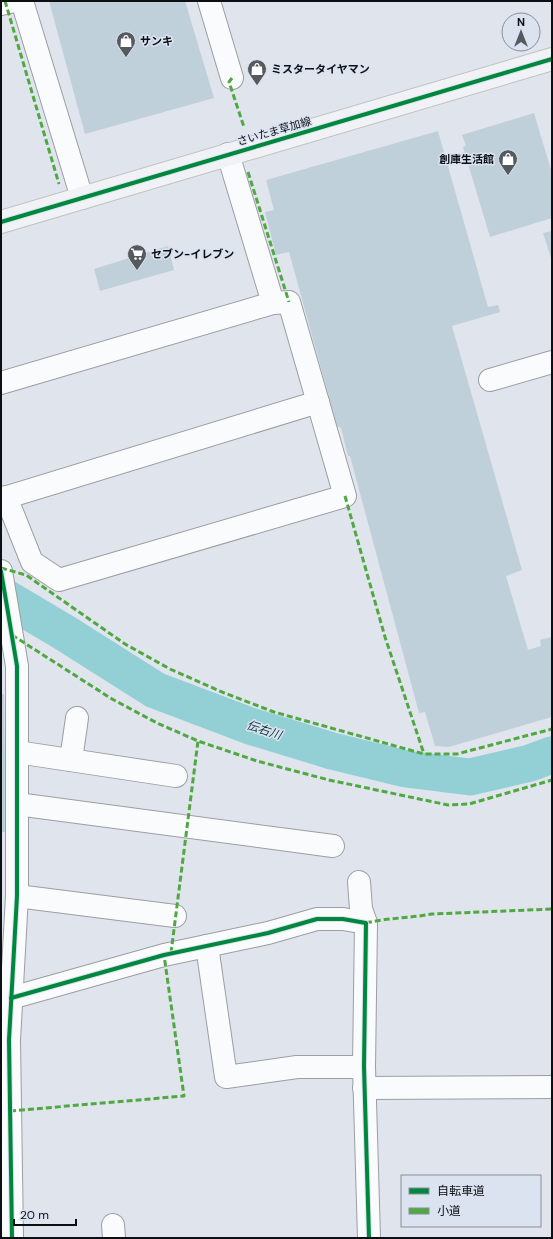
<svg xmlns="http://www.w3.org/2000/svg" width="553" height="1239" font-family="'DM Sans','Noto Sans JP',sans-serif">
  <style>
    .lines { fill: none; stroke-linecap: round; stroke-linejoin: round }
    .river { stroke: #92d0d5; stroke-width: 37 }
    .building { fill: #c0d0da }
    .minor-casing { stroke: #9b9ea3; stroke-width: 24 }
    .major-casing { stroke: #bfc1c4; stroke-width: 24 }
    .minor { stroke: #fafbfc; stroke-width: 22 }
    .major { stroke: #f1f2f6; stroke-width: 22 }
    .quiet { stroke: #50a842; stroke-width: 3; stroke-dasharray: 6 3; stroke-linecap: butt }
    .cycleway-casing { stroke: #dbe3f1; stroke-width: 6 }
    .cycleway { stroke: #00873e; stroke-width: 4 }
    .labels { text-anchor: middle; stroke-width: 3; stroke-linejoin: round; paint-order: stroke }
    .poi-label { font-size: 11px; font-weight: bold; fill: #0c0f13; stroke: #dbe3f1; text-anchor: start }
    .street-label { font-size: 11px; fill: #0c0f13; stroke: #dbe3f1 }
    .water-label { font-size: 12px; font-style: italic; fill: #0d383a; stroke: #dbe3f1 }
  </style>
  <rect width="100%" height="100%" fill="#e0e4ec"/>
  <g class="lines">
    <path class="river" d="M1,595L65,633L155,690L250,726L332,751L406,769L470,777L530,763L552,755"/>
  </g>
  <g class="building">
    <path d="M49,1H185L214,98L85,134Z"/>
    <path d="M534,113L552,173V218L490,237L463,147L466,146L462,135Z"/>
    <path d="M438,131L488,307L498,305L500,312L452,326L522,570L506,576L528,650L541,646L540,640L552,637V717L449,747L435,746L425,712L419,713L350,456H348L341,428L337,426L289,252L276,255L265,212L274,210L266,180Z"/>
    <path d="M552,231V261L543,233Z"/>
    <path d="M168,246L174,270L100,291L94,269Z"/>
    <path d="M1,694H4L6,832H1Z"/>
  </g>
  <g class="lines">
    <g class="minor-casing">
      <g id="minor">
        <path d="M22,1L82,198"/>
        <path d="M209,1L232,78"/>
        <path d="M1,4L14,1"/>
        <path d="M228,154L273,303"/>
        <path d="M490,380L552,362"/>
        <path d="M1,383L273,303L289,302L345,496L59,580L32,562L6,497"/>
        <path d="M1,499L318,402"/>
        <path d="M1,571L17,666V896L9,1040L12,1238"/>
        <path d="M17,752L176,776"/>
        <path d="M71,760L77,718"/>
        <path d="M17,804L333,846"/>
        <path d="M359,882L361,909L366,923"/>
        <path d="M17,896L175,916"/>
        <path d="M207,946L226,1077L297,1067H364"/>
        <path d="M11,998L164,955L268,933L317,919H343L366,923L364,1067L369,1238"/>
        <path d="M364,1088L552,1087"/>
        <path d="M113,1225L114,1238"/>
      </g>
    </g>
    <g class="major-casing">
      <path id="major" d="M1,222L552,59"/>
    </g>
    <use href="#minor" class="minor"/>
    <use href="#major" class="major"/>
    <g class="quiet">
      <path d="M5,1L59,184"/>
      <path d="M232,78L229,82L244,127"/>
      <path d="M248,172L289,302"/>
      <path d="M345,496L385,637L424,754"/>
      <path d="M1,568L26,575L125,644L170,669L222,692L274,712L424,754H457L552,729"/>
      <path d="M12,635L112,699L157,723L198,741L257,761L329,780L448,805L469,804L552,780"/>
      <path d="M366,923C387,918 410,918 432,914L552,909"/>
      <path d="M171,953L198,741"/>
      <path d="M10,1111L184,1096L164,955"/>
    </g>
    <g class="cycleway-casing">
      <g id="cycleway">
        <path d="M1,222L552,59"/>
        <path d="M1,571L17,666V896L9,1040L12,1238"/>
        <path d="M11,998L164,955L268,933L317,919H343L366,923L364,1067L369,1238"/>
      </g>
    </g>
    <use href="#cycleway" class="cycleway"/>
  </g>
  <defs>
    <g id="shop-pin" transform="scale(1)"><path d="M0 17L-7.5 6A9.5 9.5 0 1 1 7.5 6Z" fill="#565a5f" stroke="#dbe3f1"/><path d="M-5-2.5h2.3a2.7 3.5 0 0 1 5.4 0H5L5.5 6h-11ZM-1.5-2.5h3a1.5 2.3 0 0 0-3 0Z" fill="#fff"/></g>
    <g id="supermarket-pin" transform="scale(1)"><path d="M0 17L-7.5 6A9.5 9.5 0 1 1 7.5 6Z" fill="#565a5f" stroke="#dbe3f1"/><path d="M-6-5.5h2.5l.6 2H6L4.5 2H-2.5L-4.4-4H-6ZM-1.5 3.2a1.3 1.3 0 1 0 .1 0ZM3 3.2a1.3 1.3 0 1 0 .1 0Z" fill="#fff"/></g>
  </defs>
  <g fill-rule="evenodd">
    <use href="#shop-pin" x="126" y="41"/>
    <use href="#shop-pin" x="257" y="69"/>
    <use href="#shop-pin" x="508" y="159"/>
    <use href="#supermarket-pin" x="137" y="254"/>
  </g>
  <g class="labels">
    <g class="poi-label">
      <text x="140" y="45">サンキ</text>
      <text x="271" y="73">ミスタータイヤマン</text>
      <text x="494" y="163" text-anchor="end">創庫生活館</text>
      <text x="151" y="258">セブン-イレブン</text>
    </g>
    <g class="street-label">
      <text transform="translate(274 131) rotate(-16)" y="4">さいたま草加線</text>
    </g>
    <g class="water-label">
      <text transform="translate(264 730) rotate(18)" y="4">伝右川</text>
    </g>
  </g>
  <rect width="553" height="1239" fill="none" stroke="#0c0f13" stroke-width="4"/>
  <rect x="401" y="1175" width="140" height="52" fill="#dbe3f1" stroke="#888e98"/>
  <rect x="409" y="1188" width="20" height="6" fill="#00873e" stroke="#888e98"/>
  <text x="437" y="1195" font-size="12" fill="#0c0f13">自転車道</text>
  <rect x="409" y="1208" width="20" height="6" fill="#50a842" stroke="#888e98"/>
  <text x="437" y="1215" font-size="12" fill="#0c0f13">小道</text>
  <g transform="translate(521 32)"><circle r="19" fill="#dbe3f1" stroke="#888e98"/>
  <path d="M0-3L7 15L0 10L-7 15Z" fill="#565a5f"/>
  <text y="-6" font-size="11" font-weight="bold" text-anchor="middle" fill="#0c0f13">N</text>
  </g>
  <path d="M14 1219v6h62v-6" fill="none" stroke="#0c0f13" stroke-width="2"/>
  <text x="20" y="1219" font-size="12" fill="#0c0f13" stroke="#dbe3f1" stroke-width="3" paint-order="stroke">20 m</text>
</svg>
